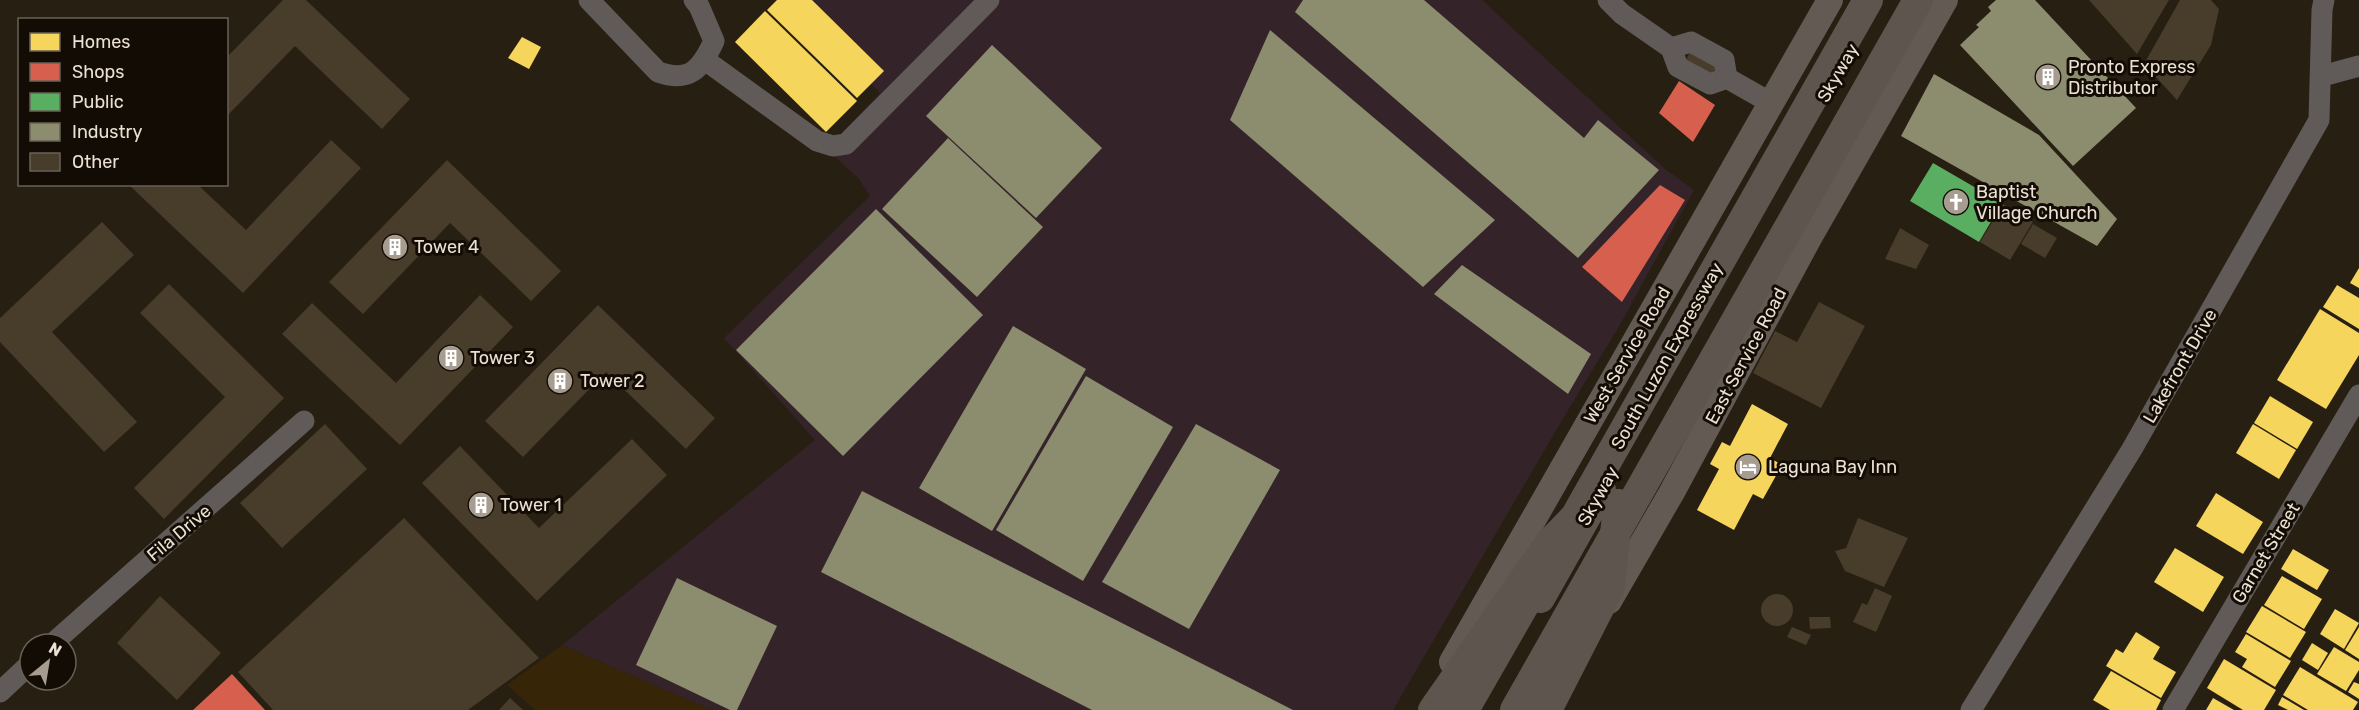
<svg xmlns="http://www.w3.org/2000/svg" width="2359" height="710" font-family="Rubik,sans-serif">
  <style>
    .built { fill: #372508 }
    .industrial { fill: #34242a }
    .homes { fill: #f6d55c }
    .shops { fill: #d6604d }
    .public { fill: #5aae61 }
    .industry { fill: #8c8c6e }
    .building { fill: #483c2a }
    .lines { fill: none; stroke-linecap: round; stroke-linejoin: round }
    .minor { stroke: #605a58; stroke-width: 21 }
    .major { stroke: #625a53; stroke-width: 26 }
    .highway { stroke: #5e564e; stroke-width: 30 }
    .highway-bridge { stroke: #5e564e; stroke-width: 30 }
    .labels { text-anchor: middle; stroke-width: 6; stroke-linejoin: round; paint-order: stroke }
    .poi-label { font-size: 18px; fill: #ebe0d3; stroke: #130c04; text-anchor: start }
    .street-label { font-size: 18px; fill: #ebe0d3; stroke: #130c04 }
  </style>
  <rect width="100%" height="100%" fill="#271f12"/>
  <path class="built" d="M562,645L712,710H535L507,685Z"/>
  <path class="industrial" d="M793,0H1482L1665,169L1694,190L1618,328L1562,420L1393,710H712L562,645L815,440L724,338L870,196L859,179L827,149L880,93Z"/>
  <g class="homes">
    <path d="M777,0H812L884,71L857,98L767,10Z"/>
    <path d="M765,11L857,101L826,132L735,42Z"/>
    <path d="M522,37L541,47L529,69L508,58Z"/>
    <path d="M2359,268V288L2350,283Z"/>
    <path d="M2337,285L2359,298V329L2323,307Z"/>
    <path d="M2320,309L2359,333V355L2326,409L2277,380Z"/>
    <path d="M2270,396L2313,422L2297,449L2254,423Z"/>
    <path d="M1752,404L1788,424L1770,458L1782,465L1763,499L1753,494L1734,530L1697,510L1719,469L1710,464L1722,442L1730,446Z"/>
    <path d="M2253,424L2296,450L2279,479L2236,453Z"/>
    <path d="M2216,493L2263,522L2243,554L2196,526Z"/>
    <path d="M2175,548L2224,577L2203,612L2154,582Z"/>
    <path d="M2293,549L2329,570L2317,590L2281,569Z"/>
    <path d="M2282,576L2322,599L2304,629L2264,605Z"/>
    <path d="M2262,606L2306,632L2290,658L2246,632Z"/>
    <path d="M2335,609L2359,623L2344,649L2320,634Z"/>
    <path d="M2359,627V659L2345,650Z"/>
    <path d="M2136,632L2160,647L2153,659L2176,672L2161,698L2106,666L2116,649L2123,653Z"/>
    <path d="M2246,634L2291,661L2275,687L2242,667L2247,659L2235,652Z"/>
    <path d="M2312,643L2328,653L2318,670L2302,660Z"/>
    <path d="M2334,647L2359,662V670L2346,691L2317,674Z"/>
    <path d="M2224,659L2276,690L2264,710H2243L2207,688Z"/>
    <path d="M2300,667L2358,702L2353,710H2308L2283,695Z"/>
    <path d="M2111,671L2161,700L2156,710H2110L2093,700Z"/>
    <path d="M2354,682L2359,684V699L2348,692Z"/>
    <path d="M2282,697L2304,710H2288L2278,705Z"/>
    <path d="M2213,698L2234,710H2206Z"/>
  </g>
  <g class="shops">
    <path d="M1679,81L1715,105L1693,142L1659,113Z"/>
    <path d="M1660,185L1685,200L1622,302L1582,267Z"/>
    <path d="M232,674L265,710H193Z"/>
  </g>
  <path class="public" d="M1933,163L2002,203L1979,242L1910,201Z"/>
  <g class="industry">
    <path d="M1303,0H1424L1584,138L1598,120L1659,170L1578,258L1295,12Z"/>
    <path d="M1996,0H2035L2136,108L2073,166L1960,45L1979,27L1976,25L1991,11L1988,7Z"/>
    <path d="M1270,30L1495,220L1423,287L1230,120Z"/>
    <path d="M992,45L1102,148L1036,218L926,116Z"/>
    <path d="M1934,74L2039,135L2117,219L2097,246L1901,136Z"/>
    <path d="M948,138L1043,227L977,297L882,209Z"/>
    <path d="M876,209L983,315L843,456L736,350Z"/>
    <path d="M1462,265L1591,354L1568,394L1434,294Z"/>
    <path d="M1013,326L1086,369L992,531L919,488Z"/>
    <path d="M1086,376L1173,427L1083,581L996,530Z"/>
    <path d="M1196,424L1280,470L1189,629L1102,582Z"/>
    <path d="M862,491L1293,710H1092L821,572Z"/>
    <path d="M677,578L777,626L737,710H730L636,665Z"/>
  </g>
  <g class="building">
    <path d="M283,0H306L410,99L382,129L295,46L226,117V58Z"/>
    <path d="M2089,0H2169L2137,54Z"/>
    <path d="M2180,0H2211L2219,9L2211,45L2177,100L2144,64Z"/>
    <path d="M1690,52L1719,66L1715,75L1685,62Z"/>
    <path d="M331,140L361,168L243,293L128,184H197L246,230Z"/>
    <path d="M447,160L561,271L531,301L450,223L363,314L329,282Z"/>
    <path d="M2003,204L2033,222L2010,260L1980,242Z"/>
    <path d="M102,222L134,255L52,332L137,422L104,452L0,342V318Z"/>
    <path d="M2033,224L2057,238L2045,258L2021,244Z"/>
    <path d="M1900,228L1929,245L1916,269L1885,259Z"/>
    <path d="M169,284L284,398L164,519L134,488L225,397L140,313Z"/>
    <path d="M480,295L513,327L400,445L282,334L312,303L396,383Z"/>
    <path d="M1819,302L1865,326L1821,408L1753,373L1775,331L1797,342Z"/>
    <path d="M598,305L715,418L686,449L606,372L523,457L485,421Z"/>
    <path d="M325,424L367,469L282,548L240,503Z"/>
    <path d="M632,439L667,475L537,601L422,483L460,446L539,528Z"/>
    <path d="M404,518L539,658L468,710H273L238,672Z"/>
    <path d="M1858,518L1908,538L1884,587L1845,571L1835,551L1846,548Z"/>
    <path d="M1875,588L1892,596L1876,632L1853,622L1862,603L1867,605Z"/>
    <circle cx="1777" cy="610" r="16"/>
    <path d="M160,596L221,653L177,700L117,643Z"/>
    <path d="M1809,617H1830L1831,628L1810,629Z"/>
    <path d="M1792,627L1811,635L1806,645L1787,637Z"/>
    <path d="M510,698L523,710H499Z"/>
  </g>
  <g class="lines">
    <g class="minor">
      <path d="M589,0L658,72C690,83 701,69 714,41L699,6L694,0"/>
      <path d="M1608,0L1622,14L1671,48L1678,67L1710,84L1727,78"/>
      <path d="M1671,48L1691,42L1724,60L1727,78"/>
      <path d="M705,60L817,141L833,146L846,144L989,0"/>
      <path d="M2322,76L2359,66"/>
      <path d="M1727,78L1771,103"/>
      <path d="M52,644L304,421"/>
      <path d="M0,692L30,664"/>
      <path d="M1971,710L2132,449L2319,120L2322,10L2324,0"/>
      <path d="M2173,710L2359,395"/>
    </g>
    <g class="major">
      <path d="M1609,601L1672,492L1810,236L1945,0"/>
      <path d="M1452,662L1830,0"/>
    </g>
    <g class="highway">
      <path d="M1578,512L1868,0"/>
      <path d="M1540,598L1592,506"/>
      <path d="M1464,710L1542,574"/>
      <path d="M1515,710L1918,0"/>
    </g>
    <g class="highway-bridge">
      <path d="M1433,710L1549,544L1601,490"/>
      <path d="M1547,710L1610,587L1618,504"/>
    </g>
  </g>
  <defs>
    <g id="building-disc" transform="scale(1.35)"><circle r="9.5" fill="#a69c8f" stroke="#130c04"/><path d="M-4-6H4V6H1V3H-1V6H-4ZM-2.5-4.3h1.7v1.8h-1.7ZM.8-4.3h1.7v1.8H.8ZM-2.5-1h1.7V.8h-1.7ZM.8-1h1.7V.8H.8Z" fill="#fff"/></g>
    <g id="church-disc" transform="scale(1.35)"><circle r="9.5" fill="#a69c8f" stroke="#130c04"/><path d="M-1.2-6h2.4v3.5h3.3v2.4h-3.3V6h-2.4V-.1h-3.3v-2.4h3.3Z" fill="#fff"/></g>
    <g id="hotel-disc" transform="scale(1.35)"><circle r="9.5" fill="#a69c8f" stroke="#130c04"/><path d="M-6-4.5h1.5V1H6V5H4.5V3h-9V5H-6ZM-4 0a1.8 1.8 0 1 1 3.6 0ZM.5 0V-2.5h3Q6-2.5 6 0Z" fill="#fff"/></g>
  </defs>
  <g fill-rule="evenodd">
    <use href="#building-disc" x="2048" y="77"/>
    <use href="#church-disc" x="1956" y="202"/>
    <use href="#building-disc" x="395" y="247"/>
    <use href="#building-disc" x="451" y="358"/>
    <use href="#building-disc" x="560" y="381"/>
    <use href="#hotel-disc" x="1748" y="467"/>
    <use href="#building-disc" x="481" y="505"/>
  </g>
  <g class="labels">
    <g class="poi-label">
      <text x="2068" y="73">Pronto Express<tspan x="2068" dy="21">Distributor</tspan></text>
      <text x="1976" y="198">Baptist<tspan x="1976" dy="21">Village Church</tspan></text>
      <text x="414" y="253">Tower 4</text>
      <text x="470" y="364">Tower 3</text>
      <text x="580" y="387">Tower 2</text>
      <text x="1768" y="473">Laguna Bay Inn</text>
      <text x="500" y="511">Tower 1</text>
    </g>
    <g class="street-label">
      <text transform="translate(1838 73) rotate(-60)" y="6">Skyway</text>
      <text transform="translate(1627 355) rotate(-60)" y="6">West Service Road</text>
      <text transform="translate(1667 356) rotate(-61)" y="6">South Luzon Expressway</text>
      <text transform="translate(1746 356) rotate(-62)" y="6">East Service Road</text>
      <text transform="translate(2180 366) rotate(-60)" y="6">Lakefront Drive</text>
      <text transform="translate(1598 496) rotate(-61)" y="6">Skyway</text>
      <text transform="translate(179 533) rotate(-40)" y="6">Fila Drive</text>
      <text transform="translate(2266 553) rotate(-59)" y="6">Garnet Street</text>
    </g>
  </g>
  <rect x="18" y="18" width="210" height="168" fill="#130c04" stroke="#696157" stroke-width="1.5"/>
  <rect x="30" y="33" width="30" height="18" fill="#f6d55c" stroke="#696157" stroke-width="1.5"/>
  <text x="72" y="48" font-size="18" fill="#ebe0d3">Homes</text>
  <rect x="30" y="63" width="30" height="18" fill="#d6604d" stroke="#696157" stroke-width="1.5"/>
  <text x="72" y="78" font-size="18" fill="#ebe0d3">Shops</text>
  <rect x="30" y="93" width="30" height="18" fill="#5aae61" stroke="#696157" stroke-width="1.5"/>
  <text x="72" y="108" font-size="18" fill="#ebe0d3">Public</text>
  <rect x="30" y="123" width="30" height="18" fill="#8c8c6e" stroke="#696157" stroke-width="1.5"/>
  <text x="72" y="138" font-size="18" fill="#ebe0d3">Industry</text>
  <rect x="30" y="153" width="30" height="18" fill="#483c2a" stroke="#696157" stroke-width="1.5"/>
  <text x="72" y="168" font-size="18" fill="#ebe0d3">Other</text>
  <g transform="translate(48 662) rotate(30)"><circle r="28" fill="#130c04" stroke="#696157" stroke-width="1.5"/>
  <path d="M0-4.5L10 22L0 15L-10 22Z" fill="#a69c8f"/>
  <text y="-9" font-size="16" font-weight="bold" text-anchor="middle" fill="#ebe0d3">N</text>
  </g>
</svg>
